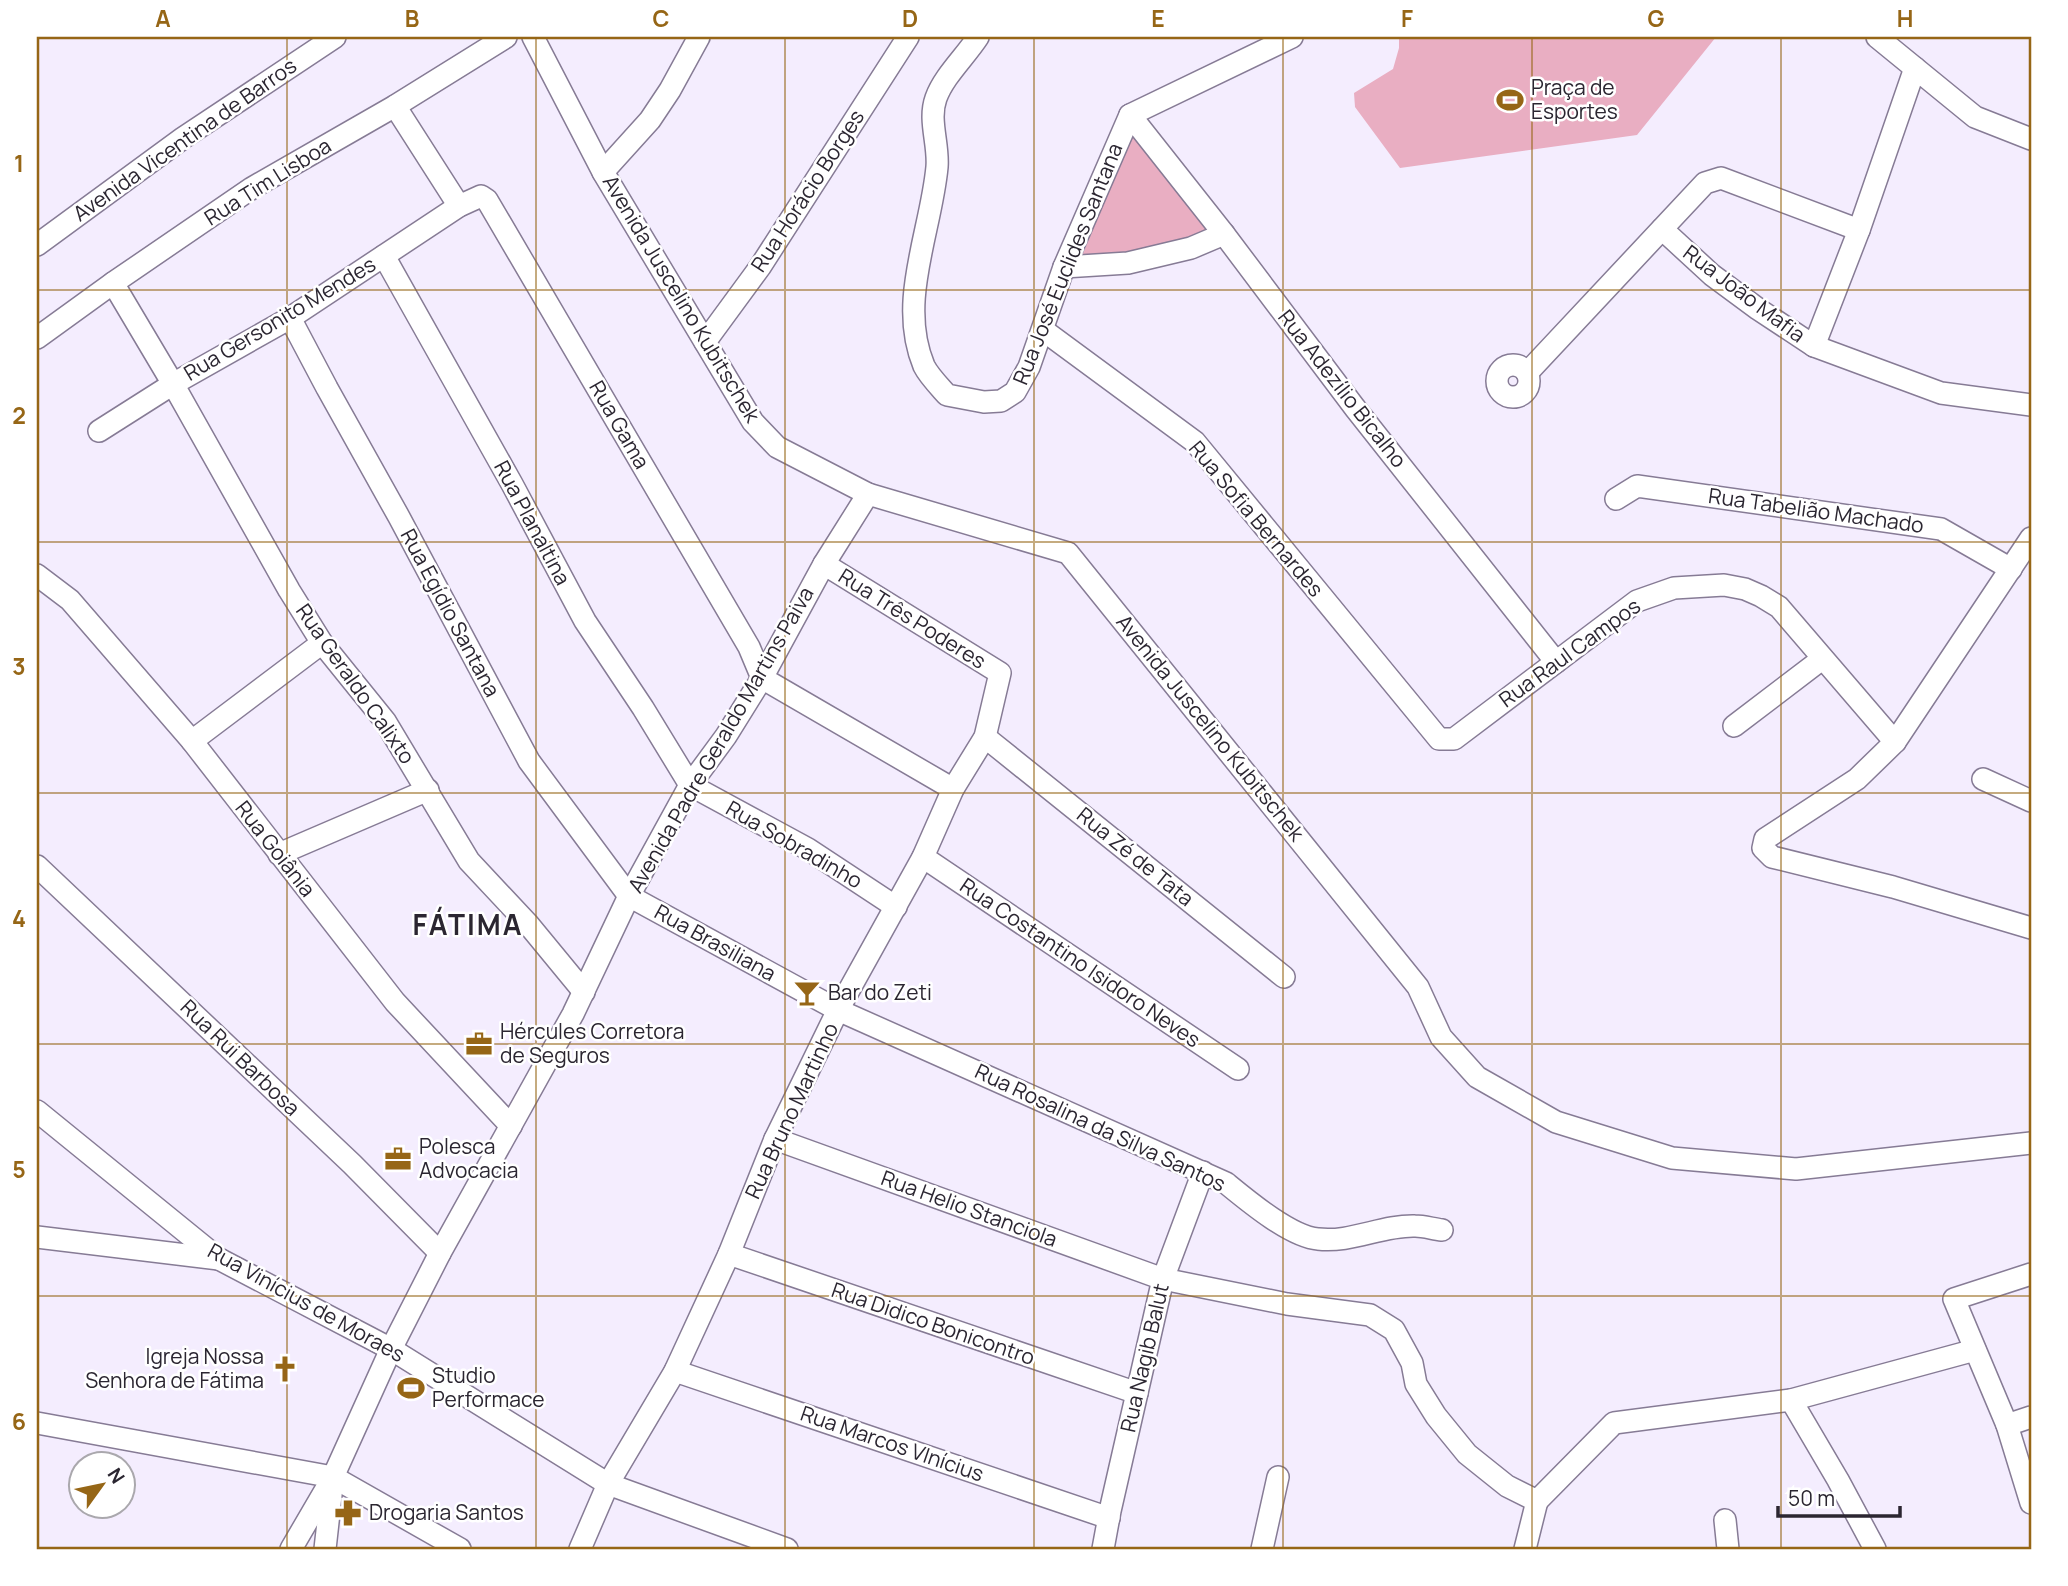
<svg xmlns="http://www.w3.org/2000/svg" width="2068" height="1586" font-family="Manrope,sans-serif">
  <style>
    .green { fill: #e9aec2 }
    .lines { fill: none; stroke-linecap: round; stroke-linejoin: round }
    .minor-casing { stroke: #867b95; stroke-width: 24 }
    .minor { stroke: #fff; stroke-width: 21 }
    .grid { fill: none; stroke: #966616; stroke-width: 2; stroke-opacity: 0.55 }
    .labels { text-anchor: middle; stroke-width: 5; stroke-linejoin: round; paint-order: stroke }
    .poi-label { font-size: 21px; fill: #2b2631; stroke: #fff; text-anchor: start }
    .street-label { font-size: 21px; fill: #2b2631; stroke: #fff }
    .district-label { font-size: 28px; font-weight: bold; letter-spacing: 2px; fill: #2b2631; stroke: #fff }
    .neatline { fill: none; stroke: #966616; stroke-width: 2.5 }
    .grid-label { font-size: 23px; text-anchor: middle; font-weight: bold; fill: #966616 }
  </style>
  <rect width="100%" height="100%" fill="#f4edfe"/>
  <g class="green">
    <path d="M1399,37H1716L1637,135L1400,168L1355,107L1354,93L1393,69L1399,48Z"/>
    <path d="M1131,134L1214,229C1168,247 1128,255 1080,261Z"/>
  </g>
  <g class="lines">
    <g class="minor-casing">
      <g id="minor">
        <path d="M533,37L603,172L753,422L777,447L868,494L1068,553L1418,987L1441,1037L1477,1077L1556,1122L1672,1158L1796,1169L2031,1143"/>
        <path d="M978,37C965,57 944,76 936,98C928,120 939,144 937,167C931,232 897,302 924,366C929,376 939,386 947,395L984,402L1001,401L1015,392L1029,367L1064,267L1130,115L1292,37"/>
        <path d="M1877,37L1975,117L2031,139"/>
        <path d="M395,106L459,206"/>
        <path d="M1130,115L1224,234L1355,408L1556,662"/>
        <path d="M603,172L650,120L670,90L699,37"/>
        <path d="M1662,229L1712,275L1758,309L1814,346L1941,393L2031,405"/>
        <path d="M37,245L183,138L335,37"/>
        <path d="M384,256L512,484L585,621L643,708L690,785L808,849L896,907"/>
        <path d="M1064,267L1128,263L1191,248L1224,234"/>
        <path d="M113,283L173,384L289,590L322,643L385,721L469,861L528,924L584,992"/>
        <path d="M290,318L327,388L399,517L529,761L629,896L838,1010L1226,1183C1248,1201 1291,1237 1318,1239C1351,1243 1382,1225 1415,1226C1424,1226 1433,1229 1442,1230"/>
        <path d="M1043,330L1195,442L1439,739H1454L1637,601L1674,588L1724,585L1745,589L1761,596L1779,607L1895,742"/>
        <path d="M37,338L113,283L252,188L395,106L506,37"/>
        <path d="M705,342L760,267L908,37"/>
        <path d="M1814,346L1859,230L1915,68"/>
        <circle cx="1513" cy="381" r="16"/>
        <path d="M1527,373L1705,183L1721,178L1859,230"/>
        <path d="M99,431L173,384L290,318L459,206L481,196L487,200L749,647L762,678L953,789"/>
        <path d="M1616,499L1637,486L1941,529L2011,569"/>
        <path d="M2031,538L1895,742L1857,779L1765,839L1763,848L1772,857L1893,887L2031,928"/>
        <path d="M37,575L70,600L192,741L395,1002L511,1126"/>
        <path d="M1734,726L1822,659"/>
        <path d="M985,737L1284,977"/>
        <path d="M192,741L322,643"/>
        <path d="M1983,779L2031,801"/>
        <path d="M279,854L428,790"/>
        <path d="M923,857L1238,1069"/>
        <path d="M37,866L352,1164L440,1253"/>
        <path d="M37,1111L219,1259L391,1349L608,1484L787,1549"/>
        <path d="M775,1139L1163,1279L1287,1304L1370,1315L1394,1330L1412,1363L1416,1384L1436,1416L1467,1454L1507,1486L1537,1501L1614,1423L1791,1400L1975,1350"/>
        <path d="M37,1237L219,1259"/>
        <path d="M729,1254L1137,1393"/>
        <path d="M2031,1274L1954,1299L2007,1425L2031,1503"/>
        <path d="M675,1371L1109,1518"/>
        <path d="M1791,1400L1838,1480L1875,1549"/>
        <path d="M37,1423L333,1477L460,1549"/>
        <path d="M2007,1425L2031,1417"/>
        <path d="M1725,1520L1728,1549"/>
        <path d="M291,1549L333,1477L391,1349L440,1253L573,1014L629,896L690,785L726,736L762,678L824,564L868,494"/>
        <path d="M325,1549L332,1486"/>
        <path d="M580,1549L608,1484L675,1371L729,1254L775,1139L838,1010L923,857L953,789L985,737L1000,673L824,564"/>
        <path d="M1103,1549L1110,1511L1163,1279L1203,1172"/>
        <path d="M1262,1549L1278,1477"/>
        <path d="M1525,1549L1537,1501"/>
      </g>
    </g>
    <use href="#minor" class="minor"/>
  </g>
  <path class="grid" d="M287,37V1549M536,37V1549M785,37V1549M1034,37V1549M1283,37V1549M1532,37V1549M1781,37V1549M37,290H2031M37,542H2031M37,793H2031M37,1044H2031M37,1296H2031"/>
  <defs>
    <g id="stadium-bare" transform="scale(2.1)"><path d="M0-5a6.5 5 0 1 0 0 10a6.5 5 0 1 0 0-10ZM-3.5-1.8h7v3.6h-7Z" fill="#966616" stroke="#fff" stroke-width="2.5" paint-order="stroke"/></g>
    <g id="bar-bare" transform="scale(2.1)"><path d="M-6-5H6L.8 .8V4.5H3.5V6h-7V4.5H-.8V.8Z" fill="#966616" stroke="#fff" stroke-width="2.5" paint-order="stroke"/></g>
    <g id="office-bare" transform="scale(2.1)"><path d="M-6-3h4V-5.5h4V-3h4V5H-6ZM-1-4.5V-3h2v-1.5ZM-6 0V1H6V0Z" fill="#966616" stroke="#fff" stroke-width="2.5" paint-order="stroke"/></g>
    <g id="church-bare" transform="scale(2.1)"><path d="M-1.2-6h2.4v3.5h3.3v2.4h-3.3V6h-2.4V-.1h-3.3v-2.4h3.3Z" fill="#966616" stroke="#fff" stroke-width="2.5" paint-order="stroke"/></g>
    <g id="pharmacy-bare" transform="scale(2.1)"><path d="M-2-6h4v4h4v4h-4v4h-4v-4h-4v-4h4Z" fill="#966616" stroke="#fff" stroke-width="2.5" paint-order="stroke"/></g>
  </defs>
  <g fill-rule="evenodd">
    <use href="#stadium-bare" x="1510" y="100"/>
    <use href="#bar-bare" x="807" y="993"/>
    <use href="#office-bare" x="479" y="1044"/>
    <use href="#office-bare" x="398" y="1159"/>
    <use href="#church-bare" x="285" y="1369"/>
    <use href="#stadium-bare" x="411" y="1388"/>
    <use href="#pharmacy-bare" x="348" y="1513"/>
  </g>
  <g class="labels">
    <g class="poi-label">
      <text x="1531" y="95">Praça de<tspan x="1531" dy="24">Esportes</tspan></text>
      <text x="828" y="1000">Bar do Zeti</text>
      <text x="500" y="1039">Hércules Corretora<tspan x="500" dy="24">de Seguros</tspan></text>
      <text x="419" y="1154">Polesca<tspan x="419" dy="24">Advocacia</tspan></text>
      <text x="264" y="1364" text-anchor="end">Igreja Nossa<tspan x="264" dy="24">Senhora de Fátima</tspan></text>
      <text x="432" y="1383">Studio<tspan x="432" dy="24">Performace</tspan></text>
      <text x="369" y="1520">Drogaria Santos</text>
    </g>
    <g class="street-label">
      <text transform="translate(185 140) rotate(-35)" y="7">Avenida Vicentina de Barros</text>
      <text transform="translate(268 182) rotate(-32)" y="7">Rua Tim Lisboa</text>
      <text transform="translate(808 191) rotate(-57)" y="7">Rua Horácio Borges</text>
      <text transform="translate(1068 264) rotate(-68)" y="7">Rua José Euclides Santana</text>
      <text transform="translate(1744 294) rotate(37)" y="7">Rua João Mafia</text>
      <text transform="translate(681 299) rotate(59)" y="7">Avenida Juscelino Kubitschek</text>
      <text transform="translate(280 319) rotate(-31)" y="7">Rua Gersonito Mendes</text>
      <text transform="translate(1342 389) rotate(52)" y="7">Rua Adezílio Bicalho</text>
      <text transform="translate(619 425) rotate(60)" y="7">Rua Gama</text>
      <text transform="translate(1816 511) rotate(8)" y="7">Rua Tabelião Machado</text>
      <text transform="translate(1256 519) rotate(50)" y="7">Rua Sofia Bernardes</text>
      <text transform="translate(532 523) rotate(62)" y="7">Rua Planaltina</text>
      <text transform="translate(450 613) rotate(62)" y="7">Rua Egídio Santana</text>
      <text transform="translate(912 619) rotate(32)" y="7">Rua Três Poderes</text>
      <text transform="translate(1570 653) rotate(-36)" y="7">Rua Raul Campos</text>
      <text transform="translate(355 684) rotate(55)" y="7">Rua Geraldo Calixto</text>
      <text transform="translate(1210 728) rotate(51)" y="7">Avenida Juscelino Kubitschek</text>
      <text transform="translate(721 740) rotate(-60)" y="7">Avenida Padre Geraldo Martins Paiva</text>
      <text transform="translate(794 845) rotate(30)" y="7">Rua Sobradinho</text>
      <text transform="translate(275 849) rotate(52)" y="7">Rua Goiânia</text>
      <text transform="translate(1135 857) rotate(39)" y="7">Rua Zé de Tata</text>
      <text transform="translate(715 943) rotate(29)" y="7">Rua Brasiliana</text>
      <text transform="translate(1080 963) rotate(34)" y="7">Rua Costantino Isidoro Neves</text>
      <text transform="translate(240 1058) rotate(44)" y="7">Rua Rui Barbosa</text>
      <text transform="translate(792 1111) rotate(-65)" y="7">Rua Bruno Martinho</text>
      <text transform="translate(1100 1128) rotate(25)" y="7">Rua Rosalina da Silva Santos</text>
      <text transform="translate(969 1209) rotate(20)" y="7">Rua Helio Stanciola</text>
      <text transform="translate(306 1303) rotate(29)" y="7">Rua Vinícius de Moraes</text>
      <text transform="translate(933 1324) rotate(19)" y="7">Rua Didico Bonicontro</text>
      <text transform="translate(1145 1358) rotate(-77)" y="7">Rua Nagib Balut</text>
      <text transform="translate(892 1444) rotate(19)" y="7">Rua Marcos VInícius</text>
    </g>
    <g class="district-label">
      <text x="468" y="935">FÁTIMA</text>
    </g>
  </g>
  <rect width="2068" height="1586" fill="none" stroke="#ffffff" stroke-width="77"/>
  <g transform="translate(102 1485) rotate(57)"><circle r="33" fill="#ffffff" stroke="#aaa8ad" stroke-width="2"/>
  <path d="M0-5L12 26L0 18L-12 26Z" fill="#966616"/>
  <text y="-10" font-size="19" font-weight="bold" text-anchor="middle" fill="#2b2631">N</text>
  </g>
  <path d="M1778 1506v10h122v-10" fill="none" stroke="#2b2631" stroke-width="3.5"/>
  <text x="1788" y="1506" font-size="21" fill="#2b2631" stroke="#ffffff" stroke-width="5" paint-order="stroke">50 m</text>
  <rect x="38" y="38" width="1992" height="1510" class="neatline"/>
  <g class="grid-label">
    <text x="163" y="27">A</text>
    <text x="412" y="27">B</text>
    <text x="661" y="27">C</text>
    <text x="910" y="27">D</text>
    <text x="1158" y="27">E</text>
    <text x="1407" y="27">F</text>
    <text x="1656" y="27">G</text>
    <text x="1905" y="27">H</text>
    <text x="19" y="172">1</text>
    <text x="19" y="424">2</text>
    <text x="19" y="675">3</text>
    <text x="19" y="927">4</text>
    <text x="19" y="1178">5</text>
    <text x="19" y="1430">6</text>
  </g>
</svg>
